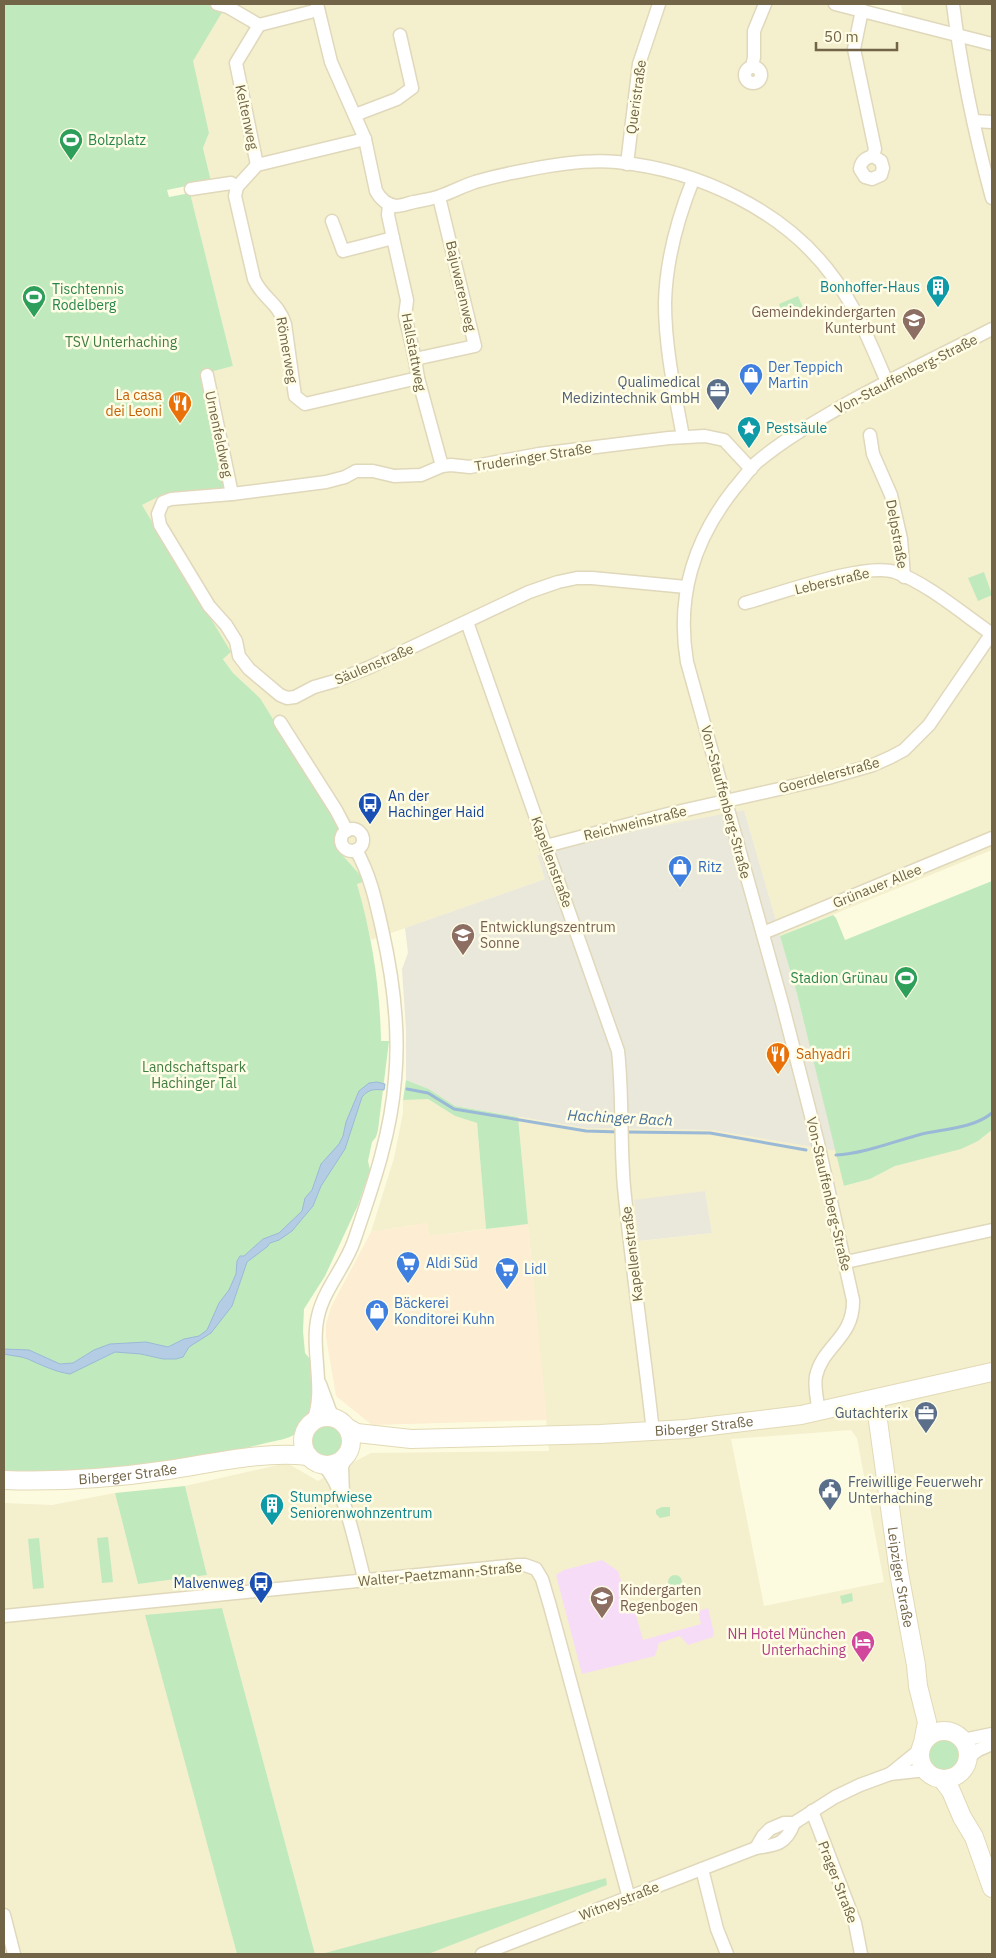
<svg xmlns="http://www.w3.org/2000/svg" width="996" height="1958" font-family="'IBM Plex Sans',sans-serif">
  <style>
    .residential { fill: #f4efcd; fill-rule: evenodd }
    .commercial { fill: #fdedd2 }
    .industrial { fill: #eae7db }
    .education { fill: #f7dcf8 }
    .green { fill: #c1e9be }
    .water { fill: #b4cde5; stroke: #9ab9d7 }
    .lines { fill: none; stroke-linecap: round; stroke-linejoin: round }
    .stream { stroke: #9ab9d7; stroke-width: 3 }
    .street-casing { stroke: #e0d8bb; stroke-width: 15 }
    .secondary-casing { stroke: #e2d9b6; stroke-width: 20 }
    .street { stroke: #fff; stroke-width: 12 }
    .secondary { stroke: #fff; stroke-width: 18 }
    .labels { text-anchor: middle; stroke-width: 5; stroke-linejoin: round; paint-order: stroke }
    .street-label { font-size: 14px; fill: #726547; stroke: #fffde5 }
    .leisure-label { font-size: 14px; fill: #27864d; stroke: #fffde5; text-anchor: start }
    .culture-label { font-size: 14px; fill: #0d838f; stroke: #fffde5; text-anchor: start }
    .education-label { font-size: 14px; fill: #785e54; stroke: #fffde5; text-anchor: start }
    .park-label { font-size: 14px; fill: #417e44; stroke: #fffde5 }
    .shop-label { font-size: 14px; fill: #366cbe; stroke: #fffde5; text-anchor: start }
    .service-label { font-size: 14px; fill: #4e5e75; stroke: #fffde5; text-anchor: end }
    .food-label { font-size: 14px; fill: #c56008; stroke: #fffde5; text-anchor: end }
    .transit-label { font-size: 14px; fill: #164399; stroke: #fffde5; text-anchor: start }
    .hotel-label { font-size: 14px; fill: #b23c85; stroke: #fffde5; text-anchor: end }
    .water-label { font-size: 15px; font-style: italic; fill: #49729b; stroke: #fffde5 }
  </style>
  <rect width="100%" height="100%" fill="#fcfbdf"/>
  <g class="residential">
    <path d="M227,4H863L903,15L901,4H992V850L780,936L744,810L643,829L537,855L545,879L371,940L357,884L363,882L361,876L337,849L335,843L339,830L332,814L260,698L233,673L223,658L230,653L142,505L164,494L224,488L202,373L233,366L190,193L211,180L203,148L209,133L192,61Z"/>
    <path d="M412,1099H428L455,1116L477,1123L486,1229L429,1236L427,1223L371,1232L394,1158L403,1113V1100Z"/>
    <path d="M518,1117L586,1128L712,1130L836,1151L845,1186L870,1179L895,1166L978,1141L992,1130V1954H315L222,1608L146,1616L237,1954H4V1503L52,1505L115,1493L138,1584L207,1575L185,1486L287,1463L318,1481L371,1453L549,1451ZM705,1191L712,1233L640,1241L692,1193ZM851,1430L857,1438L884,1582L764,1606L731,1439Z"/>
  </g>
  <path class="commercial" d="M427,1223L429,1236L528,1224L547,1420L372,1425L336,1396L326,1337V1324L331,1307L371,1232Z"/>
  <g class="industrial">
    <path d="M744,810L797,994L836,1151L712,1130L586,1128L455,1106L429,1089L406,1080V1030L402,969L408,953L405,928L545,879L537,855L643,829Z"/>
    <path d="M705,1191L712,1233L639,1241L634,1200Z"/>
  </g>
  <path class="education" d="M602,1560L618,1571L624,1590L634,1608L643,1640L701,1624L698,1611L708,1608L714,1633L713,1637L688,1645L680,1636L659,1643L655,1656L582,1674L556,1575L564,1570Z"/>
  <g class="green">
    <path d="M4,4H227L193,61L209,133L203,148L211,181L167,190L169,197L190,193L233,366L202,374L224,488L164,494L142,505L231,652L223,659L233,673L260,698L339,826L336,836L337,849L361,876L363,882L357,884C372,936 380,987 381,1041H389L378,1130L376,1137L372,1142L368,1161L370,1170L358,1205L325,1276L304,1309L303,1331L305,1353L310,1359L312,1408C308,1416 302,1428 295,1434C289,1439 274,1441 266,1443C183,1465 90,1472 4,1473Z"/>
    <path d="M798,296L804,310L785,318L779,304Z"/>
    <path d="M984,572L992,595L978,601L968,578Z"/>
    <path d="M992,881V1130L978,1141L961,1149L895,1166L870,1179L844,1186L797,994L780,936L833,915L836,918L845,940Z"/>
    <path d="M406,1080L429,1089L455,1106L518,1117L528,1224L486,1229L477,1123L455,1116L428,1099L403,1100Z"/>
    <circle cx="326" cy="1441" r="17"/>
    <path d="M185,1486L207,1575L138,1584L115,1493Z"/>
    <path d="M662,1507H670V1516L660,1518L656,1514V1510Z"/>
    <path d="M108,1537L113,1582L102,1583L97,1538Z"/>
    <path d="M39,1538L44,1588L33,1589L28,1539Z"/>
    <circle cx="675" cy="1582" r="7"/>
    <path d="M852,1593L853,1601L842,1604L840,1596Z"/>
    <path d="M222,1608L315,1954H237L145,1615Z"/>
    <circle cx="943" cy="1754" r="16"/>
    <path d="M606,1878L607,1885L428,1954L325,1953Z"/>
  </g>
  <path class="water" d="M377,1082L385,1084L384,1090C374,1089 369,1089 362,1097L345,1149L321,1186L313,1206L292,1231L279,1240L270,1243L267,1247L247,1262L232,1306L211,1333L189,1347L183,1357L176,1359H163L141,1354L115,1352L70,1374C56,1372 41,1365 28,1359C21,1356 12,1356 4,1354V1349L29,1350L60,1364L73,1363L94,1350L110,1344L146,1342L168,1347L184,1339L199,1336L207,1330L219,1303L229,1290L236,1274L237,1261L240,1256H244L263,1239L279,1233L302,1211L305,1198L312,1190L321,1164L339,1144L343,1136L346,1122L359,1091L369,1083Z"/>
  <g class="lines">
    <g class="stream">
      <path d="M407,1089L428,1093L454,1109L586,1131L619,1132"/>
      <path d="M625,1132L710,1133L806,1150"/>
      <path d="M836,1155C863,1154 895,1141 922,1134C945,1129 974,1128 992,1113"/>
    </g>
    <g class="street-casing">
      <g id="street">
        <path d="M217,4L228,7L259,25L236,63L257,165"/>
        <path d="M317,4L331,62L365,139L376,191C380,198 387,205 396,206C402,206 409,203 414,202C423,200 432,199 440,196C452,192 463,186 475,182C492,177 510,173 527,170C556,164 587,159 617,162C698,170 785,210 834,278C857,309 872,347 887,382"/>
        <path d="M835,4L992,44"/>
        <path d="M953,4C961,69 975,135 992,198"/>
        <path d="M862,10L854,49L875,149L873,156C865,158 861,161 860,169L865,177L872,179L881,175L883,168L881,161L873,156"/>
        <path d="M259,25L318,10"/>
        <circle cx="753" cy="75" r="8"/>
        <path d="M752,67L754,57V31L765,4"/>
        <path d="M355,115L397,99L412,88L400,35"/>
        <path d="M974,121L992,122"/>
        <path d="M627,164L639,64L659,4"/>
        <path d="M257,165L237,187L235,196L254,279C262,298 278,302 285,324L295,396L305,404L418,378"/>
        <path d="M257,165L365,139"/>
        <path d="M191,189L231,183L237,187"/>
        <path d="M389,204L388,215L393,238"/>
        <path d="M332,221L343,251L393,238L407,300L405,316L415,359L418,378L442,466"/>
        <path d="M415,359L475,346L439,197"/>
        <path d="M207,375L232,494"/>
        <path d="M870,435L873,454L891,495L901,539L904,577"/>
        <path d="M683,437C675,393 665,348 665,303C666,260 677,220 693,180"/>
        <path d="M686,587L592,578H577L558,582L529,592L370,667L335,681L314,687L295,697L287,698L280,695L249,669L239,656L236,641L226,625L209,606L160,525L158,514L163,502L171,499L232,494L326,482L345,477L356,471H373L394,476L421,475L442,466L451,465L470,467L539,454L669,438L705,436L724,440L751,469"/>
        <path d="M745,603C778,594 866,562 895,572C927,583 963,614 992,634"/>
        <path d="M467,622L618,1051C623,1096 620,1142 624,1187C632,1269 644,1350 653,1432"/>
        <path d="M280,722L336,810L347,831"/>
        <circle cx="352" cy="840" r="11"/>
        <path d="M546,846L668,814L828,778L873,765L891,757L904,750L929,725L992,633"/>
        <path d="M763,933L992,838"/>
        <path d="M846,1262L992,1230"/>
        <path d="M320,1384L330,1411L335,1418"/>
        <path d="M819,1411C817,1400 814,1387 816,1376C823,1345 854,1338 853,1300L818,1143L782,1003L687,662C676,597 693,541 734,489C741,481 748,471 756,463C784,439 818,420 851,401C897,376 945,353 992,329"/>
        <path d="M313,1421C326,1390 310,1349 318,1316C324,1289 345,1267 354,1241C372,1188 391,1135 395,1079C400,1029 393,978 382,929C376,902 370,874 356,850"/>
        <path d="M322,1464C345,1485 356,1550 365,1581"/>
        <path d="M343,1495L342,1467L345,1458"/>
        <path d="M4,1616L519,1565H525L536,1569L542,1579L550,1606L629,1898"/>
        <path d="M963,1740L992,1734"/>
        <path d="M968,1758L978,1750L992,1744"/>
        <path d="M890,1774L921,1749"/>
        <path d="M812,1811L855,1923L861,1954"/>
        <path d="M756,1848L763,1836L770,1829L784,1823H794L835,1797L860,1785L890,1774L926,1770"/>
        <path d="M702,1869L717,1929L727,1954"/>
        <path d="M4,1915L14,1954"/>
        <path d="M482,1954L756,1848C777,1845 786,1844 794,1823"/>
      </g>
    </g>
    <g class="secondary-casing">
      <g id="secondary">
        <path id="s1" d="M875,1399L899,1573L916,1665L918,1686L927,1722L923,1743"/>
        <circle cx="327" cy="1441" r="24"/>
        <path id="s2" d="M348,1428L357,1433L411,1439L600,1434L686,1429L801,1415L992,1372"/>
        <path id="s3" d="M4,1480C59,1482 114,1478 168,1470C214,1463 262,1451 308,1456"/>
        <circle cx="944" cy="1755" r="24"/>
        <path d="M942,1779L951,1791L962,1817L974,1837L992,1888"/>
      </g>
    </g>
    <use href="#street" class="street"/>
    <use href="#secondary" class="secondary"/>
  </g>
  <defs>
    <g id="stadium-pin" transform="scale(1.25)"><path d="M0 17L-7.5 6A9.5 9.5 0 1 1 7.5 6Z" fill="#2e9e5b" stroke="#fffde5"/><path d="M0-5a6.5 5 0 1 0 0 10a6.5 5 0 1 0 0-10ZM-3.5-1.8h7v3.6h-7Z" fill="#fff"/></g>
    <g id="building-pin" transform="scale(1.25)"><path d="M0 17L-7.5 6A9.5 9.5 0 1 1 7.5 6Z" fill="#0f9aa8" stroke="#fffde5"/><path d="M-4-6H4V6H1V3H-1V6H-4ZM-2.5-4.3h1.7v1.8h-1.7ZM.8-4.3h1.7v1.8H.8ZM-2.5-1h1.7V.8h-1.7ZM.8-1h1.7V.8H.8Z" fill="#fff"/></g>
    <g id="school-pin" transform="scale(1.25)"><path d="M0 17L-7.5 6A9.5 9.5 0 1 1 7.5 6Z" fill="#8d6e63" stroke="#fffde5"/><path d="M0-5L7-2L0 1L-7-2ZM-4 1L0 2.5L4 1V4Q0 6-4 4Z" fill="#fff"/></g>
    <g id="shop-pin" transform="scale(1.25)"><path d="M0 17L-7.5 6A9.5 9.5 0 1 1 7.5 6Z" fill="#3f7fe0" stroke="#fffde5"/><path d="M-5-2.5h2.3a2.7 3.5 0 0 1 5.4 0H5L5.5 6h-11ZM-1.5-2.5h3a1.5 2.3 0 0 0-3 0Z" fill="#fff"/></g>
    <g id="office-pin" transform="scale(1.25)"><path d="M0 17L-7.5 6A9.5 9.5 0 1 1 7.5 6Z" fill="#5c6f8a" stroke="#fffde5"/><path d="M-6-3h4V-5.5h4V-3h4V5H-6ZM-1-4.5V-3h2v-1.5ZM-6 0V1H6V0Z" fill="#fff"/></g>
    <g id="restaurant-pin" transform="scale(1.25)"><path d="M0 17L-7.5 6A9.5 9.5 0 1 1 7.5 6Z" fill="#e8710a" stroke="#fffde5"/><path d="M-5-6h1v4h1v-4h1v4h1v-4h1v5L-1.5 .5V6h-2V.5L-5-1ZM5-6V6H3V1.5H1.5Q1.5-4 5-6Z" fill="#fff"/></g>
    <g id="sight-pin" transform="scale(1.25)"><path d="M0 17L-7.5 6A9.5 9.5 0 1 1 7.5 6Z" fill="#0f9aa8" stroke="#fffde5"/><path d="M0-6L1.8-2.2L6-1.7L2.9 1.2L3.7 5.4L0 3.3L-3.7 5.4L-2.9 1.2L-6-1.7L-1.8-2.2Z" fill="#fff"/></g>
    <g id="bus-pin" transform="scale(1.25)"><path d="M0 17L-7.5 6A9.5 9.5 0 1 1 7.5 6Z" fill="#1a4fb4" stroke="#fffde5"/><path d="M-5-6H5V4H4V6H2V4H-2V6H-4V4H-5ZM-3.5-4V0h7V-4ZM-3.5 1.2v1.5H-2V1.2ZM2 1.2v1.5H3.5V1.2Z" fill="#fff"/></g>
    <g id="supermarket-pin" transform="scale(1.25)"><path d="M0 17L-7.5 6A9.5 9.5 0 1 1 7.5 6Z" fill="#3f7fe0" stroke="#fffde5"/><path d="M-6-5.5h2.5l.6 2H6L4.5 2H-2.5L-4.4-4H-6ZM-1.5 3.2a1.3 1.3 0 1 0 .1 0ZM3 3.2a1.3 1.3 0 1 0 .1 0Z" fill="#fff"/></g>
    <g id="civic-pin" transform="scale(1.25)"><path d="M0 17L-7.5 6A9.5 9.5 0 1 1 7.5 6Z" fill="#5c6f8a" stroke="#fffde5"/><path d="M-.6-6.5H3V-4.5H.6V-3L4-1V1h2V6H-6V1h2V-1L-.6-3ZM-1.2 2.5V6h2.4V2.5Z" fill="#fff"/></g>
    <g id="hotel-pin" transform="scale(1.25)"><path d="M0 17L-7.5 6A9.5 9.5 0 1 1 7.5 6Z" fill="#d1479c" stroke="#fffde5"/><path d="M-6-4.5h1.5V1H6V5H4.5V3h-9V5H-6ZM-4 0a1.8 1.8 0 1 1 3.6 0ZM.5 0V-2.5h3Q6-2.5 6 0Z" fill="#fff"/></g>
  </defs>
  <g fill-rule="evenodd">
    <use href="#stadium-pin" x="71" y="140"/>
    <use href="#building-pin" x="938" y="287"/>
    <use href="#stadium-pin" x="34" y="297"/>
    <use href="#school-pin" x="914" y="320"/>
    <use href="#shop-pin" x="751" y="375"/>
    <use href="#office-pin" x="718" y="390"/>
    <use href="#restaurant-pin" x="180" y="403"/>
    <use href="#sight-pin" x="749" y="428"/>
    <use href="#bus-pin" x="370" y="804"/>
    <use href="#shop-pin" x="680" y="867"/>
    <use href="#school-pin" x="463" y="935"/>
    <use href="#stadium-pin" x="906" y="978"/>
    <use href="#restaurant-pin" x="778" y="1054"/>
    <use href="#supermarket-pin" x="408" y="1263"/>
    <use href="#supermarket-pin" x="507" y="1269"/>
    <use href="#shop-pin" x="377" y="1311"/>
    <use href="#office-pin" x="926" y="1413"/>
    <use href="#civic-pin" x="830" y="1490"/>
    <use href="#building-pin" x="272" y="1505"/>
    <use href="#bus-pin" x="261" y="1583"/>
    <use href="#school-pin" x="602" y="1598"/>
    <use href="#hotel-pin" x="863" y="1642"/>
  </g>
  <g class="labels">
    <g class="street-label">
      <text transform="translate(636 97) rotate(-82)" y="5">Queristraße</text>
      <text transform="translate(247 117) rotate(78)" y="5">Keltenweg</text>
      <text transform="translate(461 286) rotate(77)" y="5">Bajuwarenweg</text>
      <text transform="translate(287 350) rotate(80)" y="5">Römerweg</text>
      <text transform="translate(414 352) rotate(79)" y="5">Hallstattweg</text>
      <text transform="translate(906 374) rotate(-27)" y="5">Von-Stauffenberg-Straße</text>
      <text transform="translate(219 434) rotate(78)" y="5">Urnenfeldweg</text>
      <text transform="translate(533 457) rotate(-9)" y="5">Truderinger Straße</text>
      <text transform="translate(897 534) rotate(80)" y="5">Delpstraße</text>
      <text transform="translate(832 581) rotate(-13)" y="5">Leberstraße</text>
      <text transform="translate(374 664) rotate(-23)" y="5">Säulenstraße</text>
      <text transform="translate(829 775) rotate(-15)" y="5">Goerdelerstraße</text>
      <text transform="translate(726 802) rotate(75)" y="5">Von-Stauffenberg-Straße</text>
      <text transform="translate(635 823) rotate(-14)" y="5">Reichweinstraße</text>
      <text transform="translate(552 862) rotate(70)" y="5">Kapellenstraße</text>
      <text transform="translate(877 886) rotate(-22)" y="5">Grünauer Allee</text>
      <text transform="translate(829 1194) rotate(77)" y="5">Von-Stauffenberg-Straße</text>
      <text transform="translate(632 1254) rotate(-97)" y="5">Kapellenstraße</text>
      <text dy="5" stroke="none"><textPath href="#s2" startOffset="358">Biberger Straße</textPath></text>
      <text dy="5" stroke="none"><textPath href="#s3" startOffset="124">Biberger Straße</textPath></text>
      <text transform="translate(440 1574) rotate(-5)" y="5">Walter-Paetzmann-Straße</text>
      <text dy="5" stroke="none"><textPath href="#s1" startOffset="180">Leipziger Straße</textPath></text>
      <text transform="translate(838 1882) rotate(69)" y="5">Prager Straße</text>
      <text transform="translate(619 1901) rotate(-21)" y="5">Witneystraße</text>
    </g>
    <g class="leisure-label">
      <text x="88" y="145">Bolzplatz</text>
      <text x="52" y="294">Tischtennis<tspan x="52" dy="16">Rodelberg</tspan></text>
      <text x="888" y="983" text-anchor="end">Stadion Grünau</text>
    </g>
    <g class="culture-label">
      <text x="920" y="292" text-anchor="end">Bonhoffer-Haus</text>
      <text x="766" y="433">Pestsäule</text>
      <text x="290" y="1502">Stumpfwiese<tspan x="290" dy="16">Seniorenwohnzentrum</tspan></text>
    </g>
    <g class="education-label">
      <text x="896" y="317" text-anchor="end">Gemeindekindergarten<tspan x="896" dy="16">Kunterbunt</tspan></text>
      <text x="480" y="932">Entwicklungszentrum<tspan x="480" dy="16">Sonne</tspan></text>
      <text x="620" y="1595">Kindergarten<tspan x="620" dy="16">Regenbogen</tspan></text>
    </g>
    <g class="park-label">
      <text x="121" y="347">TSV Unterhaching</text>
      <text x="194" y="1072">Landschaftspark<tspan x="194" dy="16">Hachinger Tal</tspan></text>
    </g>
    <g class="shop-label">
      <text x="768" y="372">Der Teppich<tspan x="768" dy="16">Martin</tspan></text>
      <text x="698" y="872">Ritz</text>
      <text x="426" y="1268">Aldi Süd</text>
      <text x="524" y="1274">Lidl</text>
      <text x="394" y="1308">Bäckerei<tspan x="394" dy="16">Konditorei Kuhn</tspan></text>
    </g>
    <g class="service-label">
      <text x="700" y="387">Qualimedical<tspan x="700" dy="16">Medizintechnik GmbH</tspan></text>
      <text x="908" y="1418">Gutachterix</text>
      <text x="848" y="1487" text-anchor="start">Freiwillige Feuerwehr<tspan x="848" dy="16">Unterhaching</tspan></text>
    </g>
    <g class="food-label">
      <text x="162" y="400">La casa<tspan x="162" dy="16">dei Leoni</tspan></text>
      <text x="796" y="1059" text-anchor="start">Sahyadri</text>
    </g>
    <g class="transit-label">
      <text x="388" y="801">An der<tspan x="388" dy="16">Hachinger Haid</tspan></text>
      <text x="244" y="1588" text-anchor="end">Malvenweg</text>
    </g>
    <g class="hotel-label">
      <text x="846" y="1639">NH Hotel München<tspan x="846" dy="16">Unterhaching</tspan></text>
    </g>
    <g class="water-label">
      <text transform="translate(620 1118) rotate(3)" y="5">Hachinger Bach</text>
    </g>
  </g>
  <rect width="996" height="1958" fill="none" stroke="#726547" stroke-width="10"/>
  <path d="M816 42v8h81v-8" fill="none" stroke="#726547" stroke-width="2.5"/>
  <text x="824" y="42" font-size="15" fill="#726547" stroke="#fffde5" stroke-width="4" paint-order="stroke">50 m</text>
</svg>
